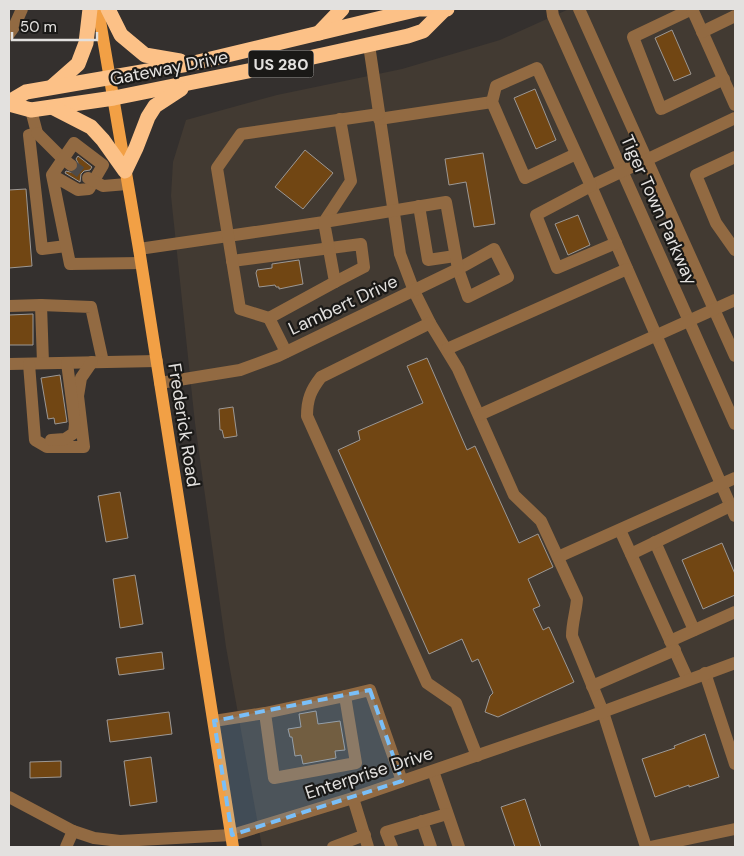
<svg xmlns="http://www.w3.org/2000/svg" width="744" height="856" font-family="'DM Sans',sans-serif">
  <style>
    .built { fill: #423a32 }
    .building { fill: #714613; stroke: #9c9895 }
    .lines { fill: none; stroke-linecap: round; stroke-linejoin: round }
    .minor-tunnel { stroke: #4e4b49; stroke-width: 12; stroke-dasharray: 12 6; stroke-linecap: butt }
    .minor { stroke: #926a42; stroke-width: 12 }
    .major { stroke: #f2a045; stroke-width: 12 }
    .highway { stroke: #fcc187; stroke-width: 15 }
    .marked { fill: #7abff8; fill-opacity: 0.2; stroke: #7abff8; stroke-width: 4; stroke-dasharray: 10 6; stroke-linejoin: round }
    .labels { text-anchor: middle; stroke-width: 4.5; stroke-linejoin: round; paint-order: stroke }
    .shield { fill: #1a1917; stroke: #a7a5a3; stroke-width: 1 }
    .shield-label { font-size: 16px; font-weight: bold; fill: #e3e1df }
    .street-label { font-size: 18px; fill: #e3e1df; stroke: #1a1917 }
  </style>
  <rect width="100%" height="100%" fill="#34302e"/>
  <path class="built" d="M569,9H735V847H262L226,647L195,423L171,196L173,162L186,120L277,95L402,69L500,40Z"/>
  <g class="building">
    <path d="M672,30L691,74L674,81L655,38Z"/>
    <path d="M535,89L556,140L536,149L514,98Z"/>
    <path d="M305,150L333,173L303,209L275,187Z"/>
    <path d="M483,153L495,224L474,227L466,182L449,185L445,159Z"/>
    <path d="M78,156L92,167L90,170L84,171L81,174L80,182L65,173L66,171L74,173L77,170L79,165L76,159Z"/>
    <path d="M26,189L32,266L9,268V190Z"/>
    <path d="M578,215L590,245L568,255L555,224Z"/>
    <path d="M299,260L303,284L279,289V287H276L275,285L259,287L256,273L257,270L272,268V264Z"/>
    <path d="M33,314V345H9V315Z"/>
    <path d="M427,358L467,450L475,446L519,543L538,534L553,567L528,579L540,606L533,609L543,630L549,627L574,682L498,717L485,712L490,696L493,693L478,659L472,662L462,639L429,654L338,450L360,440L358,431L423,403L407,366Z"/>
    <path d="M60,375L67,422L55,424L54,418L48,419L41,378Z"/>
    <path d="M233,407L237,436L224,438L222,430H220L219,409Z"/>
    <path d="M120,492L128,538L106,542L98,496Z"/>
    <path d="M722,543L735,574V595L703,609L682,560Z"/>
    <path d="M135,575L143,624L120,628L113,579Z"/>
    <path d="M162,652L164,669L119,675L116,658Z"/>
    <path d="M316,711L318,724L340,721L345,750L335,751L336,758L303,764L301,755L295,756L292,737H290L288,729L301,727L299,714Z"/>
    <path d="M169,712L172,734L110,742L107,720Z"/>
    <path d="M705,734L719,777L689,787V785L655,797L642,759L675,748L674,746Z"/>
    <path d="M151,757L157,802L130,806L124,761Z"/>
    <path d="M61,761V777L30,778V762Z"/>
    <path d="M525,799L541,847H515L501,807Z"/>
  </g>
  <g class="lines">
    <path class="minor-tunnel" d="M71,165L88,178"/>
    <g class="minor">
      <path d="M552,9L553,16L735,424"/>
      <path d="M579,9L735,356"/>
      <path d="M692,9L633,37L661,109L724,79"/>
      <path d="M692,9L735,105"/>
      <path d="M702,32L735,16"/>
      <path d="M9,34L14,27L22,9"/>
      <path d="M369,45L400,254L414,291L430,323L458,369L514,495L541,521L577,599C576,612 572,623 572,636L603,712L646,847"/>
      <path d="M31,110L37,133L29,135L42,249L66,246"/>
      <path d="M735,118L591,186L735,516"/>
      <path d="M379,119L492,102"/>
      <path d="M37,133L63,159L71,165"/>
      <path d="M576,154L525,178L492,102L496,86L537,68L591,186L536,215L557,268L616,243"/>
      <path d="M735,157L696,175L716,223L735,250"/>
      <path d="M52,175L74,143L103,165L89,189L78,190L52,175L70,264L141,263"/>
      <path d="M88,178L103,186L127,184"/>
      <path d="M419,206L428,260L455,256"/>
      <path d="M139,249L324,222L351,181L340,119"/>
      <path d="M494,249L508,277L468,297L458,269Z"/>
      <path d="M232,261L361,244L364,267L335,282"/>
      <path d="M41,305L43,363"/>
      <path d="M9,306L41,305L91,307L103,362"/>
      <path d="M269,318L286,352"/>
      <path d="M430,323L321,377C311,390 307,399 307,416L427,683L456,703L477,756"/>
      <path d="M447,349L627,269"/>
      <path d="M9,364L157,361"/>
      <path d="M29,364L35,440L47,447H84L78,396L81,378L92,362"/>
      <path d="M160,383L240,370L278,356L458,269L446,202L324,222L335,282L269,318L240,309L217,168L241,134L379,114"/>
      <path d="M479,415L735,300"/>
      <path d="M51,440L65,439L74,433L75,424L67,363"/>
      <path d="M620,530L688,680"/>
      <path d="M655,542L694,630"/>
      <path d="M631,554L730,506"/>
      <path d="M558,557L735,478"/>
      <path d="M670,641L735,612"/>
      <path d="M705,673L735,764"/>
      <path d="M592,686L675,650"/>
      <path d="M345,696L370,690L402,781"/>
      <path d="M214,721L265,713L274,778L356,763L345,696L265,713"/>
      <path d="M433,771L459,847"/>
      <path d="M9,797L73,831L94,838L120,841L232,835L353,798L586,718L735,663"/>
      <path d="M353,798L368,847"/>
      <path d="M422,821L431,847"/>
      <path d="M66,847L73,831"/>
      <path d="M333,847L365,835"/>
      <path d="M392,847L386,832L447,814"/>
      <path d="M650,847L735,829"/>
    </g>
    <path class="major" d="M98,9L139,249L233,847"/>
    <g class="highway">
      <path d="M108,9L121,35L145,55L180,61"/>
      <path d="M319,33L342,9"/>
      <path d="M53,86L78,64L86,43L90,9"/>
      <path d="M9,102L26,92L194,63L419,9H447"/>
      <path d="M9,104L31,110L114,98L268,67L408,36L423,31L444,10"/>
      <path d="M54,108L91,127L103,140L125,171L136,148L148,117L155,106L181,89"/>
    </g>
  </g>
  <path class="marked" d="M370,690L402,781L232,835L214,721Z"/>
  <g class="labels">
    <rect class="shield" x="248.5" y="50.5" width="65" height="27" rx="4"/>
    <g class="shield-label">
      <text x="281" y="70">US 280</text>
    </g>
    <g class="street-label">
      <text transform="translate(169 68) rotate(-11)" y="6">Gateway Drive</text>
      <text transform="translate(659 210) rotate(66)" y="6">Tiger Town Parkway</text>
      <text transform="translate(343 305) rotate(-25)" y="6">Lambert Drive</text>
      <text transform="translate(184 425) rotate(81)" y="6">Frederick Road</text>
      <text transform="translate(369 773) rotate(-18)" y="6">Enterprise Drive</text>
    </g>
  </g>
  <rect width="744" height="856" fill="none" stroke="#e3e1df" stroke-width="20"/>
  <path d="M12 32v8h85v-8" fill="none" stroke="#e3e1df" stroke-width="2.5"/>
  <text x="20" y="32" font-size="15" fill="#e3e1df" stroke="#1a1917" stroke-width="4" paint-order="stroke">50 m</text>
</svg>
